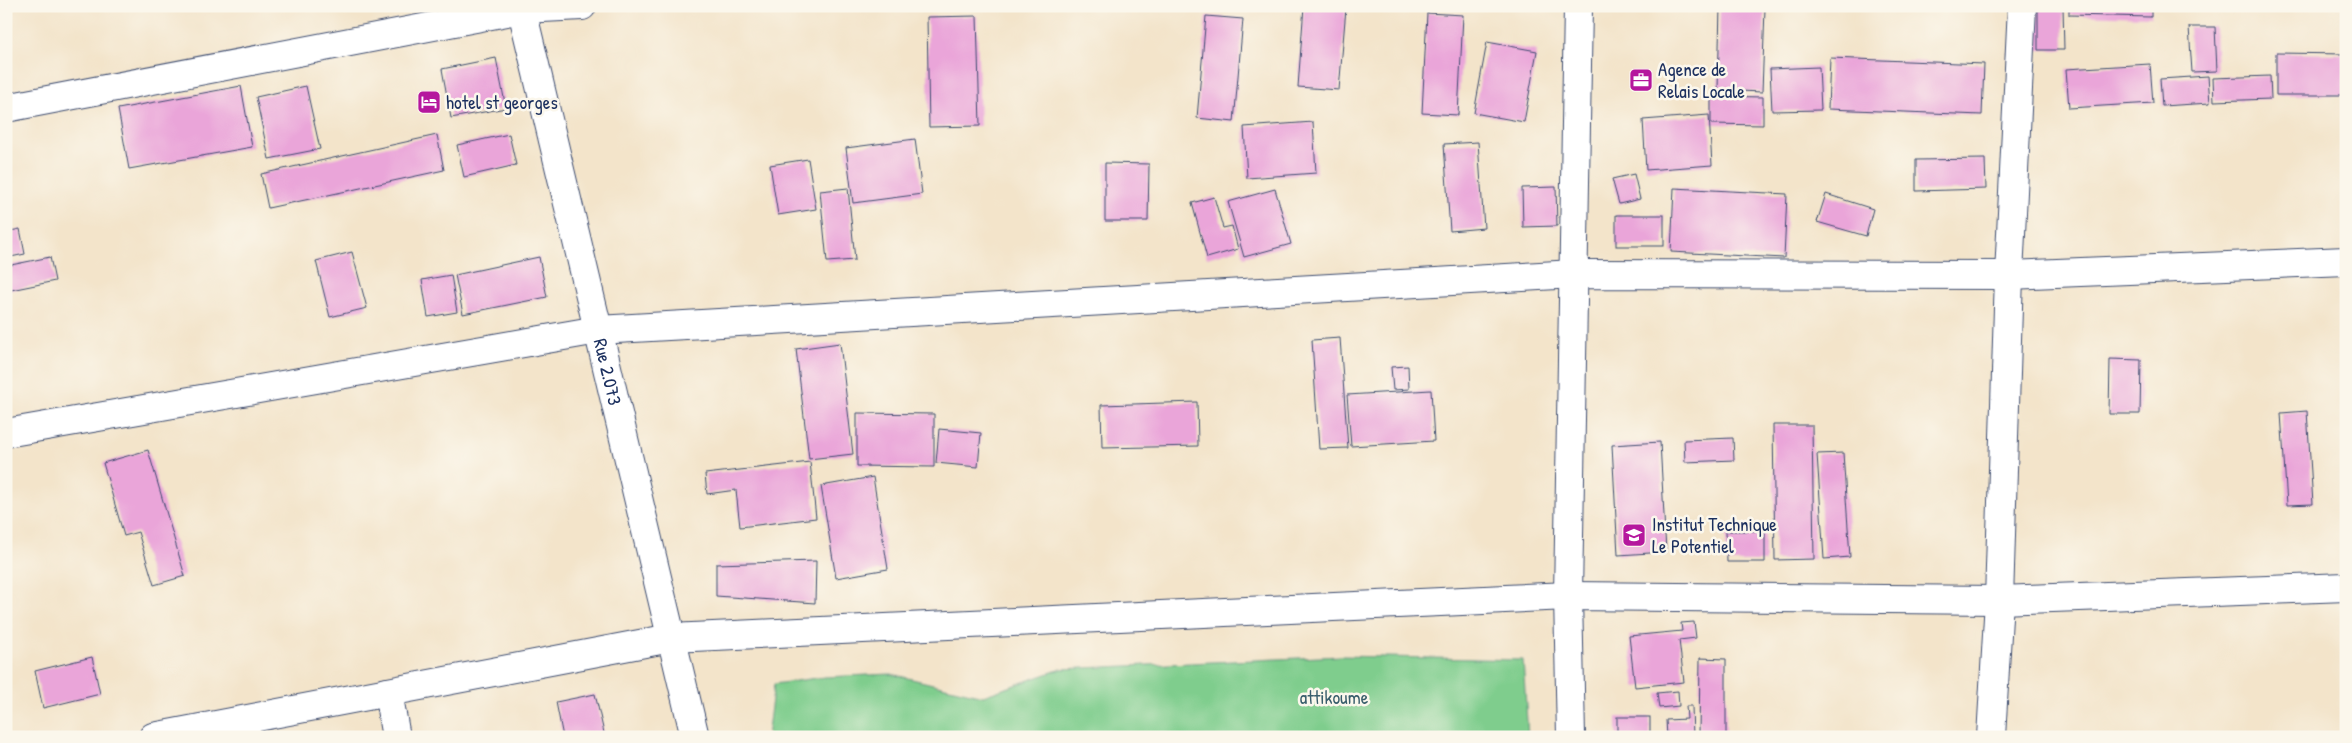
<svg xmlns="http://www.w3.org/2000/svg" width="2352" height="743" font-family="'Patrick Hand',sans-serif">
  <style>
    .green { fill: #7fcd8d; stroke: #4d7e76 }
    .building { fill: #eaa5d9 }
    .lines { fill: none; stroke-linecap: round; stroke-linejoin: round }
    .minor-casing { stroke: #3b4a6e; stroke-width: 30 }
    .minor { stroke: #fff; stroke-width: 28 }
    .labels { text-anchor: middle; stroke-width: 5; stroke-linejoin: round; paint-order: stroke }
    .poi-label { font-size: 19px; fill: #1b2f5e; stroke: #fbf7ec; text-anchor: start }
    .street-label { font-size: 19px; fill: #1b2f5e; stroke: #fbf7ec }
    .park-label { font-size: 19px; fill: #395e6c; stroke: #fbf7ec }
  </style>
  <rect width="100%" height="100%" fill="#fbf7ec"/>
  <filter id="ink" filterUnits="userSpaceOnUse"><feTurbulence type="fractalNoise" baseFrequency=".02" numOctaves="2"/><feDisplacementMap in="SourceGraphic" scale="10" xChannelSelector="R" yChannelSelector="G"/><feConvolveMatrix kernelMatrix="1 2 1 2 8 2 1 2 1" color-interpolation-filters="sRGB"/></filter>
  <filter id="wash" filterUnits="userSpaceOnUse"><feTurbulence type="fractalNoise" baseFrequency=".0096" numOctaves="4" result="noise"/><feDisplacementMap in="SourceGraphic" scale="20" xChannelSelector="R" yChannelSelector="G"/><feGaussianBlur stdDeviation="1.12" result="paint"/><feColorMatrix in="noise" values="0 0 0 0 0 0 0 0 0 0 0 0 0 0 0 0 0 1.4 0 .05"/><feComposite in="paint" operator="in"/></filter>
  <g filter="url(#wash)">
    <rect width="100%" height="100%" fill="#f3e4ca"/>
    <path class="green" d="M1341,656L1523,660L1528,737H767L774,684L824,677L891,674L983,696L1061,669Z"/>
    <g id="blocks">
      <g class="building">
        <path d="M1304,6L1346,8L1339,90L1298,87Z"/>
        <path d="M1720,6L1765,8L1762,92L1718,90Z"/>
        <path d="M2038,6H2063L2064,50H2038Z"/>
        <path d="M2069,6H2151V17L2069,15Z"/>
        <path d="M1427,13L1463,15L1458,115L1422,113Z"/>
        <path d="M977,16L980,126L929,127L927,17Z"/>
        <path d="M1206,16L1243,19L1234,122L1197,118Z"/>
        <path d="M2189,27H2215L2217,71L2192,72Z"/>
        <path d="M1487,42L1537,51L1524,122L1474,113Z"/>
        <path d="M2276,53L2346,54V95H2276Z"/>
        <path d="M496,58L506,108L451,118L442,69Z"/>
        <path d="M1830,58L1984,64L1982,115L1828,109Z"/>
        <path d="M2150,64L2153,103L2069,108L2066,69Z"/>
        <path d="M1819,67L1821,110L1772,111L1770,69Z"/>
        <path d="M2208,76L2210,103L2162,106L2160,79Z"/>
        <path d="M2270,76L2271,99L2214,101L2213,78Z"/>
        <path d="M241,86L252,147L129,169L118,109Z"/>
        <path d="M306,86L320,149L269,159L256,97Z"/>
        <path d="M1711,96L1763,97V125L1711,124Z"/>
        <path d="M1709,115L1712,165L1646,170L1643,120Z"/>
        <path d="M1313,122L1316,173L1247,178L1244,127Z"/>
        <path d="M509,134L516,165L464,177L457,145Z"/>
        <path d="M437,135L444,170L268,208L261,174Z"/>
        <path d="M915,139L922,194L853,203L846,148Z"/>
        <path d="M1478,142L1484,228L1450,231L1444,144Z"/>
        <path d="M808,159L816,209L778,215L770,165Z"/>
        <path d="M1985,159L1986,189L1916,191V160Z"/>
        <path d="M1105,163L1149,164L1148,221H1105Z"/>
        <path d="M1634,174L1640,199L1619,204L1612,179Z"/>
        <path d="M1556,187L1557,226L1523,227L1522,188Z"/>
        <path d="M848,188L855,260L827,262L820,191Z"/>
        <path d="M1674,188L1787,194L1784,258L1671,252Z"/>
        <path d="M1275,189L1291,244L1244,257L1228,202Z"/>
        <path d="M1826,194L1873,209L1866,236L1817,222Z"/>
        <path d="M1214,197L1223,228L1232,226L1238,249L1207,258L1192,203Z"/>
        <rect x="1616" y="215" width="48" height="31"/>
        <path d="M20,229L25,254L6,258V232Z"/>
        <path d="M352,252L367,308L330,317L316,261Z"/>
        <path d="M50,257L55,281L6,291V266Z"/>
        <path d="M539,257L547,297L463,314L455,275Z"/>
        <path d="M451,275L457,312L428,317L422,280Z"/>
        <path d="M1340,338L1348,448L1319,449L1312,340Z"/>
        <path d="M840,343L853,454L809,459L796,349Z"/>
        <path d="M2110,359L2141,360L2140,414H2109Z"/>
        <path d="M1408,366L1409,389L1393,390L1391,367Z"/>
        <path d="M1431,390L1434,441L1351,446L1347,395Z"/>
        <path d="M1197,402L1198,446L1102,448L1101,405Z"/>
        <path d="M2307,411L2313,504L2287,505L2281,413Z"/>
        <path d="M857,413L934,414V467L857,466Z"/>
        <path d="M1773,425H1812L1814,559L1775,560Z"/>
        <path d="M939,429L981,433L978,467L936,463Z"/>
        <path d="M1733,438L1734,460L1685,462L1684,440Z"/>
        <path d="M1660,442L1666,552L1618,555L1612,445Z"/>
        <path d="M148,450L185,576L154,585L138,532L124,536L103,463Z"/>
        <path d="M1843,453L1850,557L1824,559L1817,454Z"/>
        <path d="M810,462L816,518L740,527L736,490L707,494L705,474Z"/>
        <path d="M873,477L888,569L836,578L821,486Z"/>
        <path d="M1726,531H1765V562H1727Z"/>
        <path d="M816,561L815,603L716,596V564Z"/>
        <path d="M1694,622L1696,638L1679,640L1684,682L1635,687L1629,636L1682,631L1681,623Z"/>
        <path d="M92,657L100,694L43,708L35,671Z"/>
        <path d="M1700,658L1726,659V737H1699Z"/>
        <path d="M1678,691L1679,706L1659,708L1657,693Z"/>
        <path d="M595,694L605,737H563L556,702Z"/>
        <path d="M1686,706H1692L1693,737H1667L1666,720L1687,719Z"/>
        <rect x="1617" y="717" width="33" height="20"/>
      </g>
    </g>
  </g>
  <g filter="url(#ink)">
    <use href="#blocks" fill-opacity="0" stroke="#3b4a6e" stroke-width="1"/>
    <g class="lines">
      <g class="minor-casing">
        <g id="minor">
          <path id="s1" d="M521,6L695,737"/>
          <path d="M6,108L522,9L582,6"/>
          <path d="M6,433L598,330L1574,274L2009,275L2346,261"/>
          <path d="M388,692L396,737"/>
          <path d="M153,737L671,638L1568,596L1999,600L2346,587"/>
          <path d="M1571,737L1568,596L1578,6"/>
          <path d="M1991,737L1999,600L2009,275L2022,6"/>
        </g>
      </g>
      <use href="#minor" class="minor"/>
    </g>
  </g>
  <defs>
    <g id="office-square" transform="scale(1.25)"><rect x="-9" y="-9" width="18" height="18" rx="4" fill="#b5179e" stroke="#fbf7ec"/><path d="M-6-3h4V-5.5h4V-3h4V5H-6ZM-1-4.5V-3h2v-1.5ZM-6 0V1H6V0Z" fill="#fff"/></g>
    <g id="hotel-square" transform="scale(1.25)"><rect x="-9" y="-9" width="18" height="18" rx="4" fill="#b5179e" stroke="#fbf7ec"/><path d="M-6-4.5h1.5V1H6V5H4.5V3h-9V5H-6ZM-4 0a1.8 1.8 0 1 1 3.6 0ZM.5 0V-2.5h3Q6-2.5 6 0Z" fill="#fff"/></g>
    <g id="school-square" transform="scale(1.25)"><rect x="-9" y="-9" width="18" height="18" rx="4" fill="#b5179e" stroke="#fbf7ec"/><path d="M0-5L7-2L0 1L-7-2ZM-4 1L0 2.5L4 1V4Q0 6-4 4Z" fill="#fff"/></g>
  </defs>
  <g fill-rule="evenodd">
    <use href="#office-square" x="1641" y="80"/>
    <use href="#hotel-square" x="429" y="102"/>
    <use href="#school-square" x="1634" y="535"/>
  </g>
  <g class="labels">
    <g class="poi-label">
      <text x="1658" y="76">Agence de<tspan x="1658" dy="22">Relais Locale</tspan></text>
      <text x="446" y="109">hotel st georges</text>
      <text x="1652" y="531">Institut Technique<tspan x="1652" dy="22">Le Potentiel</tspan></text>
    </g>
    <g class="street-label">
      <text dy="7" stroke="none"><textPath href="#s1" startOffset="376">Rue 2.073</textPath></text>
    </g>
    <g class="park-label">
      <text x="1334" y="704">attikoume</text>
    </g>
  </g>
  <rect width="2352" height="743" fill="none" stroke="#fbf7ec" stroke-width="25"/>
</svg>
